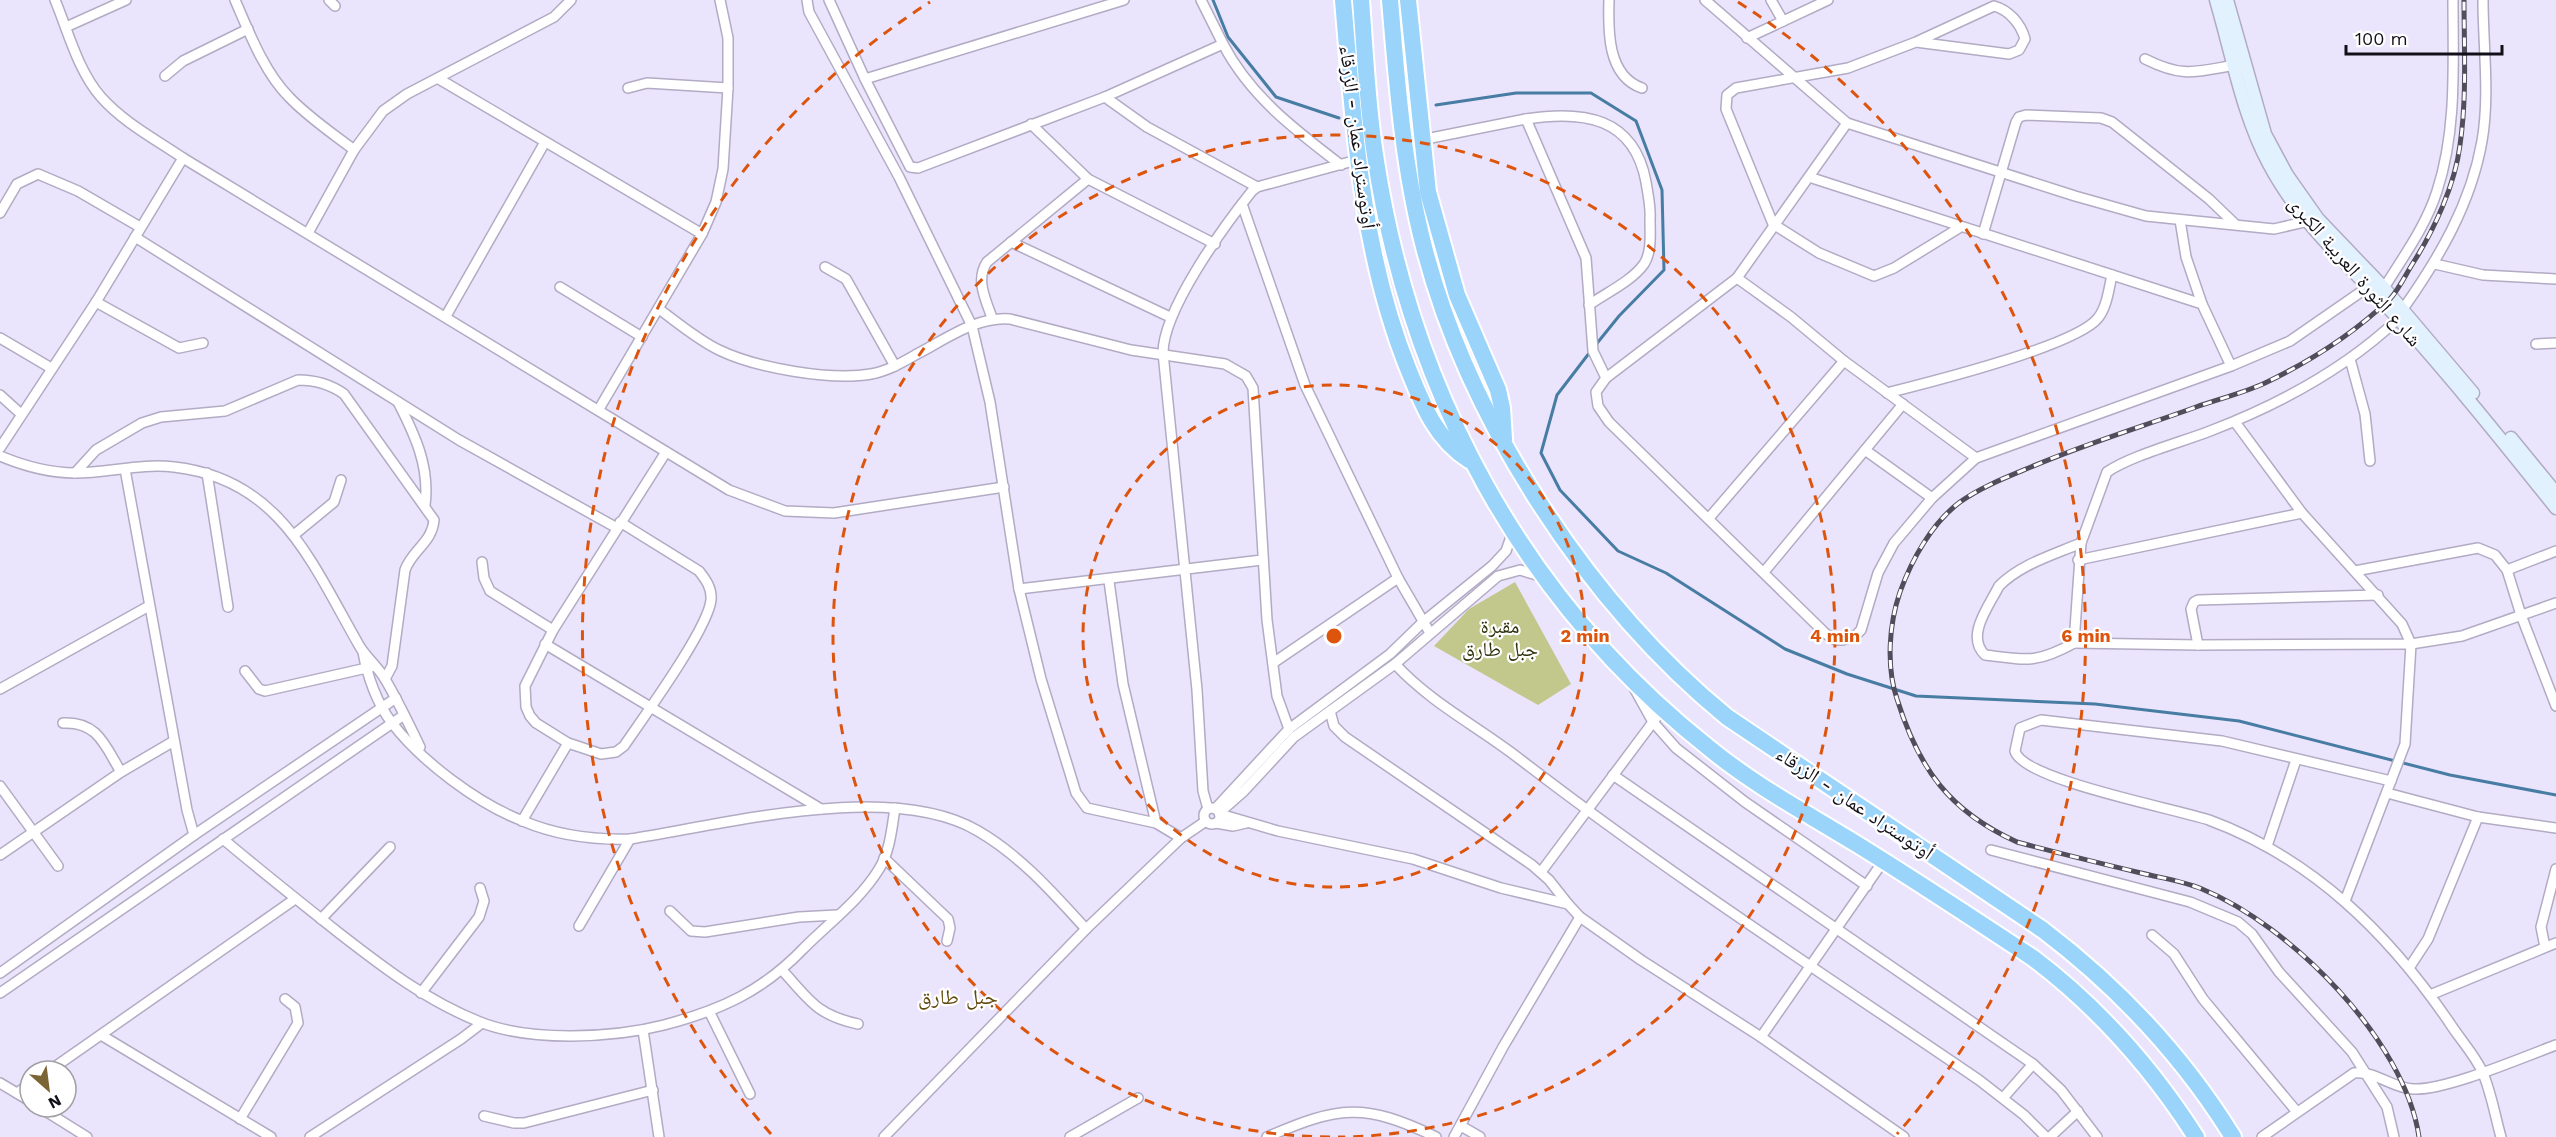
<svg xmlns="http://www.w3.org/2000/svg" width="2556" height="1137" font-family="'Work Sans','Noto Naskh Arabic',sans-serif">
  <style>
    .green { fill: #c2c78b }
    .lines { fill: none; stroke-linecap: round; stroke-linejoin: round }
    .stream { stroke: #477ca3; stroke-width: 3 }
    .street-casing { stroke: #b2abc3; stroke-width: 12 }
    .secondary-casing { stroke: #b2abc3; stroke-width: 15 }
    .highway-casing { stroke: #fff; stroke-width: 20 }
    .street { stroke: #fff; stroke-width: 9 }
    .secondary { stroke: #e1f2fe; stroke-width: 12 }
    .highway { stroke: #9ad4fb; stroke-width: 16 }
    .rail-casing { stroke: #514d5a; stroke-width: 5 }
    .rail { stroke: #fff; stroke-width: 3; stroke-dasharray: 9; stroke-linecap: butt }
    .ring { fill: none; stroke: #dd550d; stroke-width: 3; stroke-dasharray: 10 8 }
    .labels { text-anchor: middle; stroke-width: 4.5; stroke-linejoin: round; paint-order: stroke }
    .street-label { font-size: 20px; fill: #121018; stroke: #fff }
    .park-label { font-size: 20px; fill: #2e300a; stroke: #fff }
    .neighbourhood-label { font-size: 21px; fill: #61480c; stroke: #fff }
    .centre { fill: #dd550d; stroke: #fff; stroke-width: 3 }
    .ring-label { font-size: 18px; text-anchor: middle; font-weight: bold; fill: #dd550d; stroke: #fff; stroke-width: 4.5; stroke-linejoin: round; paint-order: stroke }
  </style>
  <rect width="100%" height="100%" fill="#ebe4fd"/>
  <path class="green" d="M1515,582L1571,684L1538,705L1434,646L1469,609Z"/>
  <g class="lines">
    <g class="stream">
      <path d="M1213,0L1228,37L1276,97L1339,118"/>
      <path d="M1436,105L1516,93H1591L1636,121L1662,190L1664,270L1619,316L1594,347"/>
      <path d="M1590,352L1557,395L1541,453L1560,490L1618,551L1666,573L1785,649L1847,674L1916,696L2095,704L2239,721L2450,775L2556,795"/>
    </g>
    <g class="street-casing">
      <g id="street">
        <path d="M55,0C68,31 78,71 101,97C123,122 155,139 183,158L729,490L785,511L834,513L1004,487"/>
        <path d="M235,0C249,32 264,72 289,97C308,117 332,133 354,150"/>
        <path d="M329,0L335,6"/>
        <path d="M807,0L809,12L899,177L972,326L990,402L1019,589L1041,679L1076,793L1087,808L1156,823L1181,838"/>
        <path d="M829,0L865,79L910,167L918,168L1105,97L1223,44C1250,96 1295,130 1341,165"/>
        <path d="M1201,0L1223,44"/>
        <path d="M1609,0C1608,30 1607,76 1642,88"/>
        <path d="M1705,0L1847,123L2075,196L2146,216L2274,229L2313,220"/>
        <path d="M1771,0L1783,21"/>
        <path d="M66,27L126,0"/>
        <path d="M1747,38L1828,0"/>
        <path d="M1916,42L2009,54L2019,50L2025,39C2021,24 2009,10 1994,6L1916,42L1848,68L1736,88L1727,95L1726,109L1773,224L1819,253L1874,276L1894,268L1959,228"/>
        <path d="M2145,59C2183,78 2195,72 2235,65"/>
        <path d="M165,76L183,61L248,29"/>
        <path d="M439,79L702,234"/>
        <path d="M865,79L1124,0"/>
        <path d="M628,88L647,83L728,88"/>
        <path d="M1105,97L1147,127L1257,187"/>
        <path d="M1526,119C1583,110 1634,117 1646,182C1648,195 1651,207 1650,219C1650,233 1652,252 1644,264C1632,281 1606,293 1589,305"/>
        <path d="M1847,123L1737,278L1606,378L1596,392L1598,406L1609,422L1826,634L1836,640H1843L1856,635L1861,630L1878,573L1894,543L1932,498L1976,458L2231,366L2290,341L2368,287"/>
        <path d="M1031,124L1088,179L1215,244"/>
        <path d="M1421,140L1526,119L1586,258L1593,351L1606,378"/>
        <path d="M1809,177L2202,304L2231,366"/>
        <path d="M1242,204L1305,385L1398,578L1430,633"/>
        <path d="M0,213L17,184L38,174L78,191L140,227"/>
        <path d="M2180,220L2186,257L2202,304"/>
        <path d="M308,233L354,150L383,111L407,94L554,17L571,0"/>
        <path d="M1983,234L2016,122L2019,117L2026,115L2101,118L2112,122L2209,199L2235,224"/>
        <path d="M135,237L459,440L617,528"/>
        <path d="M1011,242L1170,317"/>
        <path d="M2435,264L2483,275L2556,279"/>
        <path d="M825,267L846,279L895,366"/>
        <path d="M1737,278L1791,317L1844,361L1976,458"/>
        <path d="M560,287L642,337"/>
        <path d="M2384,288C2403,257 2426,226 2437,191C2457,130 2453,64 2453,0"/>
        <path d="M96,302L179,348L203,343"/>
        <path d="M659,309C678,323 698,340 719,350C756,368 831,381 871,374C888,371 903,362 917,354C946,339 977,316 1010,319L1131,350L1225,364L1246,376L1253,388L1267,620L1277,696L1289,729"/>
        <path d="M2403,309C2439,258 2471,204 2482,141C2490,95 2483,46 2483,0"/>
        <path d="M446,316L545,142"/>
        <path d="M992,318C986,300 975,280 987,262L1088,179"/>
        <path d="M2398,319C2345,369 2278,405 2210,431C2182,442 2130,456 2107,472L2081,543L2074,643L2198,645L2411,644L2462,636L2556,603"/>
        <path d="M0,338L51,368"/>
        <path d="M2536,344L2556,343"/>
        <path d="M2350,359L2365,414L2370,461"/>
        <path d="M1887,393C1927,383 2076,346 2098,318C2107,307 2109,288 2112,275"/>
        <path d="M0,395L21,414"/>
        <path d="M398,402C415,435 430,467 425,505"/>
        <path d="M599,409L702,234L716,202L723,169L728,88V38L720,0"/>
        <path d="M2235,422L2302,513L2402,624L2411,644L2405,744L2345,901"/>
        <path d="M0,448L96,302L183,158"/>
        <path d="M1865,450L1932,498"/>
        <path d="M0,456C24,466 48,473 75,473C108,473 141,463 174,467C281,479 312,564 360,647C367,658 378,667 385,679C398,701 409,724 420,747"/>
        <path d="M125,469L187,810L194,835"/>
        <path d="M75,473L96,450L142,423L161,417L225,411L298,380C316,380 330,384 344,394L434,520C432,543 412,550 405,570L392,666L385,679"/>
        <path d="M207,473L228,607"/>
        <path d="M1709,518L1844,361"/>
        <path d="M620,522L699,571C706,580 712,588 711,600C708,629 643,718 624,746L616,752L601,754L568,743L536,723L530,716L526,707L525,686L553,630L666,452"/>
        <path d="M295,534L334,502L341,480"/>
        <path d="M2078,560L2302,513"/>
        <path d="M482,562L484,578L490,591L553,630"/>
        <path d="M2507,570L2556,551"/>
        <path d="M2355,571L2478,548L2495,555L2507,570L2521,615L2556,706"/>
        <path d="M1764,572L1903,404"/>
        <path d="M1109,581L1123,684L1156,823"/>
        <path d="M1019,589L1262,560"/>
        <path d="M2074,643C2036,664 2026,660 1985,655C1965,636 1989,606 1999,586C2021,564 2053,555 2081,543"/>
        <path d="M545,644L821,809"/>
        <path d="M2198,645L2191,609L2194,602L2198,600L2378,595"/>
        <path d="M363,652C367,675 377,704 392,723C421,761 478,804 523,821C556,835 594,840 630,839C727,824 891,780 978,831C1021,856 1053,893 1086,929"/>
        <path d="M1273,663L1398,578"/>
        <path d="M1395,664C1432,704 1479,727 1521,760C1669,874 1825,975 1979,1080L2024,1115L2046,1137"/>
        <path d="M245,671L259,689L265,691L371,667"/>
        <path d="M1633,686L1653,722L1676,748L1745,802L1867,886"/>
        <path d="M0,689L149,606"/>
        <path d="M1330,711L1334,726L1345,737L1532,865L1549,880L1568,904"/>
        <path d="M63,723C98,721 105,746 121,772"/>
        <path d="M1613,775L2033,1064L2061,1090L2097,1137"/>
        <path d="M2391,781L2222,741L2041,720L2020,728L2015,751C2022,780 2177,809 2209,820C2312,858 2388,933 2449,1022C2459,1038 2474,1054 2482,1071C2491,1091 2495,1116 2501,1137"/>
        <path d="M0,786L58,866"/>
        <path d="M2387,793L2478,817L2556,828"/>
        <circle cx="1212" cy="816" r="8"/>
        <path d="M1208,809L1203,791L1197,690L1163,353C1163,310 1224,226 1252,191L1257,187L1357,160"/>
        <path d="M1215,809L1289,729L1390,654L1423,622L1492,566L1506,551L1513,531"/>
        <path d="M1219,813L1244,791L1294,737L1395,664L1498,576L1520,570L1540,576"/>
        <path d="M1220,814L1278,831L1413,859L1501,888L1568,904L1580,917L1641,960L1761,1037L1904,1137"/>
        <path d="M522,821L568,743"/>
        <path d="M1216,823L1233,826L1246,823"/>
        <path d="M223,839C261,871 300,902 339,933C384,968 427,1001 480,1022C530,1042 613,1038 664,1025C721,1010 763,991 804,948C829,923 861,899 879,869C890,852 892,827 895,808"/>
        <path d="M2267,846L2296,760"/>
        <path d="M1991,850L2190,902L2238,922L2252,934L2279,972L2352,1052L2387,1107L2394,1137"/>
        <path d="M0,855L121,772L174,741"/>
        <path d="M884,858L948,919L950,928L947,941"/>
        <path d="M1541,872L1662,710"/>
        <path d="M670,911L691,931L705,932L799,917L837,915"/>
        <path d="M321,919L390,847"/>
        <path d="M579,926L630,839"/>
        <path d="M2152,935L2174,954L2203,999L2297,1112"/>
        <path d="M2545,947L2541,927L2556,869"/>
        <path d="M2409,968L2428,939L2478,817"/>
        <path d="M783,971C810,1001 817,1015 858,1024"/>
        <path d="M0,973L194,835L396,698"/>
        <path d="M0,993L404,715"/>
        <path d="M421,993L479,917L484,901L480,888"/>
        <path d="M2430,995L2556,943"/>
        <path d="M710,1013L750,1094"/>
        <path d="M643,1030L659,1137"/>
        <path d="M101,1035L271,1137"/>
        <path d="M1761,1037L1884,860"/>
        <path d="M49,1071L295,899"/>
        <path d="M0,1083L30,1101"/>
        <path d="M17,1093L30,1084"/>
        <path d="M2003,1098L2033,1064"/>
        <path d="M39,1107L87,1137"/>
        <path d="M484,1116L514,1123H524L653,1090"/>
        <path d="M240,1119L298,1023L295,1007L285,999"/>
        <path d="M1461,1126L1480,1137"/>
        <path d="M310,1137L461,1039L482,1023"/>
        <path d="M884,1137L1086,929L1181,838L1206,821"/>
        <path d="M1070,1137L1138,1098"/>
        <path d="M1267,1137C1339,1106 1363,1102 1436,1137"/>
        <path d="M1454,1137L1503,1047L1580,917"/>
        <path d="M2050,1137L2078,1111"/>
        <path d="M2262,1137L2354,1073C2376,1071 2392,1088 2413,1089C2445,1091 2523,1057 2556,1045"/>
      </g>
    </g>
    <g class="secondary-casing">
      <g id="secondary">
        <path d="M2216,0C2232,54 2242,114 2269,164C2300,223 2351,267 2396,316C2452,378 2504,443 2556,508"/>
        <path d="M2227,0L2265,134L2287,175L2318,219L2384,288L2473,393"/>
        <path d="M2511,438L2556,493"/>
      </g>
    </g>
    <g class="highway-casing">
      <g id="highway">
        <path d="M1343,0C1354,125 1361,253 1409,371C1423,406 1436,439 1469,460"/>
        <path d="M1361,0C1365,52 1367,104 1375,155C1410,390 1522,600 1709,748C1754,785 1806,813 1855,843C1915,880 1974,919 2033,958C2099,1008 2152,1068 2196,1137"/>
        <path d="M1390,0C1397,83 1403,166 1424,247C1469,421 1589,604 1727,717L2043,930C2118,987 2183,1056 2233,1137"/>
        <path d="M1408,0L1428,192L1457,295L1498,390L1502,408L1504,439"/>
      </g>
    </g>
    <use href="#street" class="street"/>
    <use href="#secondary" class="secondary"/>
    <use href="#highway" class="highway"/>
    <g class="rail-casing">
      <path id="rail" d="M2419,1137C2405,1040 2290,925 2202,889C2183,881 2161,878 2141,873C2099,863 2058,853 2017,842C1949,811 1919,769 1897,699C1886,666 1889,624 1900,592C1912,559 1932,523 1960,502C1981,487 2007,477 2031,467C2085,444 2141,427 2196,407C2219,399 2243,393 2265,383C2311,361 2353,334 2390,299C2399,289 2406,274 2413,263C2434,230 2455,185 2460,145C2467,97 2464,48 2464,0"/>
    </g>
    <use href="#rail" class="rail"/>
  </g>
  <g class="ring">
    <circle cx="1334" cy="636" r="251"/>
    <path d="M1330 1137A501 501 0 1 1 1338 1137"/>
    <path d="M771 1134A752 752 0 0 1 930 2M1738 2A752 752 0 0 1 1897 1134"/>
  </g>
  <g class="labels">
    <g class="street-label">
      <text transform="translate(1358 137) rotate(83)" y="7">أوتوستراد عمان - الزرقاء</text>
      <text transform="translate(2355 271) rotate(49)" y="7">شارع الثورة العربية الكبرى</text>
      <text transform="translate(1855 803) rotate(34)" y="7">أوتوستراد عمان - الزرقاء</text>
    </g>
    <g class="park-label">
      <text x="1500" y="633">مقبرة<tspan x="1500" dy="23">جبل طارق</tspan></text>
    </g>
    <g class="neighbourhood-label">
      <text x="958" y="1004">جبل طارق</text>
    </g>
  </g>
  <circle cx="1334" cy="636" r="9" class="centre"/>
  <g class="ring-label">
    <text x="1585" y="642">2 min</text>
    <text x="1835" y="642">4 min</text>
    <text x="2086" y="642">6 min</text>
  </g>
  <g transform="translate(48 1089) rotate(152)"><circle r="28" fill="#ffffff" stroke="#a09fa3" stroke-width="1.5"/>
  <path d="M0-4.5L10 22L0 15L-10 22Z" fill="#7c6535"/>
  <text y="-9" font-size="16" font-weight="bold" text-anchor="middle" fill="#121018">N</text>
  </g>
  <path d="M2346 45v9h156v-9" fill="none" stroke="#121018" stroke-width="3"/>
  <text x="2355" y="45" font-size="18" fill="#121018" stroke="#ffffff" stroke-width="4.5" paint-order="stroke">100 m</text>
</svg>
